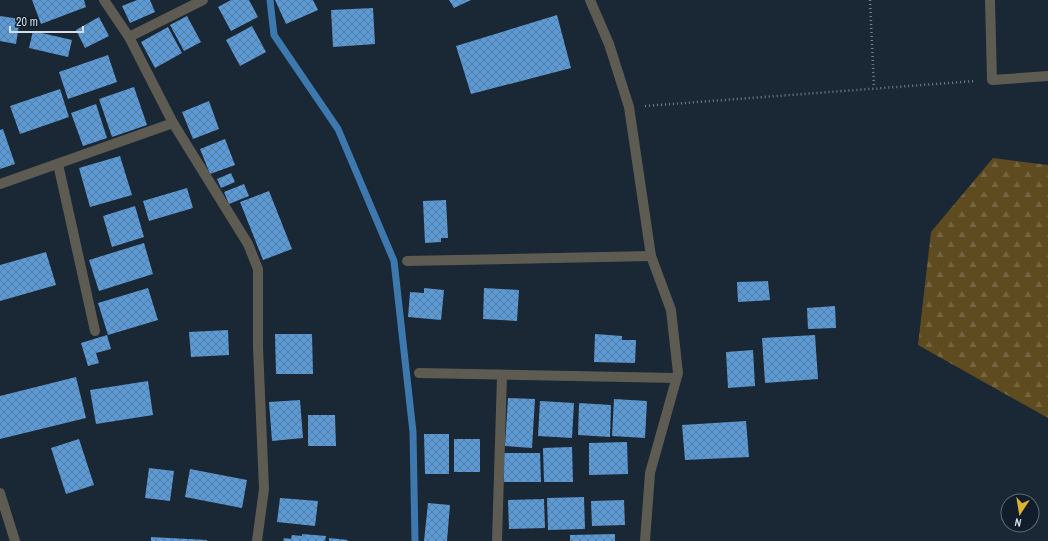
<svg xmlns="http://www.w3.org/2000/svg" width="1048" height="541" font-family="'Archivo Narrow',sans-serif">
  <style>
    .forest { fill: url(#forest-firs) }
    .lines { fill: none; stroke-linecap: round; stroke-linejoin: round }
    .stream { stroke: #3d78af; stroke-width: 7 }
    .building { fill: url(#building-cross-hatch) }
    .path { stroke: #77818c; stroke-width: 2.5; stroke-dasharray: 1 3; stroke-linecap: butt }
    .lane { stroke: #5e5b53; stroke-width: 10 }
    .street { stroke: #5e5b53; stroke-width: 10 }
  </style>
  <defs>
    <pattern id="forest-firs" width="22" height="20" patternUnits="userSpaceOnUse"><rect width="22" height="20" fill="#5e4c20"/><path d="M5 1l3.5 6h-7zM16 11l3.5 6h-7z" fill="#746540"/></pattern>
    <pattern id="building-cross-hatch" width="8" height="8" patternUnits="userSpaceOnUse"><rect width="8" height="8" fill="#5d99d3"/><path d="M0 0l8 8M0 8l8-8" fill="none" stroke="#547fa8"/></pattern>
  </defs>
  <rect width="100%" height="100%" fill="#1a2734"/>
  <path class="forest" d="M993,158L1048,165V418L918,345L931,232Z"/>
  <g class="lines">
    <path class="stream" d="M270,0L274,35L338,129L394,261L413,432L415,541"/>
  </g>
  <g class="building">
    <path d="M32,0H84L86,7L41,24Z"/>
    <path d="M137,0H150L155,12L130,23L122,6Z"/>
    <path d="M231,0H249L258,17L231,31L218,7Z"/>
    <path d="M275,0H313L318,10L286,24Z"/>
    <path d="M449,0H471L454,8Z"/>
    <path d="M373,8L375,44L333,47L331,10Z"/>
    <path d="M557,15L571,68L471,94L456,46Z"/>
    <path d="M0,16L20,19L16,44L0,41Z"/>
    <path d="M187,16L201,42L184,51L170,25Z"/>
    <path d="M99,17L109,36L85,48L76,30Z"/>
    <path d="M252,26L266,52L240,66L226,40Z"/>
    <path d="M168,27L182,53L155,68L141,42Z"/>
    <path d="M33,31L72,40L68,57L29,48Z"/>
    <path d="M108,55L117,82L68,99L59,72Z"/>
    <path d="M134,87L147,125L112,137L99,99Z"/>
    <path d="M60,89L69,117L20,134L10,106Z"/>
    <path d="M209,101L219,129L193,139L182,112Z"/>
    <path d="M96,104L107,138L83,146L71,113Z"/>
    <path d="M3,129L15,164L0,169V130Z"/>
    <path d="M225,139L235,165L210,174L200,149Z"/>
    <path d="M120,156L132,195L90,207L79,168Z"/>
    <path d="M231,173L235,182L221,188L217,179Z"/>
    <path d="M244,184L249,196L229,204L224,192Z"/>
    <path d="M187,188L193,208L149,221L143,201Z"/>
    <path d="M269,191L292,249L263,260L240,202Z"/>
    <path d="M446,200L448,238H441V242L425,243L423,201Z"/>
    <path d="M135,206L144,237L112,247L103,216Z"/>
    <path d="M144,243L153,274L99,291L89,260Z"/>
    <path d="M46,252L56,285L0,301V265Z"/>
    <path d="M768,281L770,300L738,302L737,282Z"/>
    <path d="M148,288L158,320L108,335L98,303Z"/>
    <path d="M424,288L444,290L441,320L408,317L410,292L424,293Z"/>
    <path d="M484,288L519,290L517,321L483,319Z"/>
    <path d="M835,306L836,328L808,329L807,308Z"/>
    <path d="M228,330L229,355L191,357L189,332Z"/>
    <path d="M275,334H312L313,374H276Z"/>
    <path d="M595,334L622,336V340H636L635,363L594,362Z"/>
    <path d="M107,335L111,349L96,353L99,363L88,366L81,343Z"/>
    <path d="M815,335L818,379L765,383L762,338Z"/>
    <path d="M753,350L755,386L728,388L726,352Z"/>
    <path d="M76,377L86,418L0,439V396Z"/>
    <path d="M148,381L153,415L96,424L90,390Z"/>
    <path d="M508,398L535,399L532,448L505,446Z"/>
    <path d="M614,399L647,401L645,438L612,436Z"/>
    <path d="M300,400L303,438L272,441L269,402Z"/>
    <path d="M540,401L574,403L572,438L538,436Z"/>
    <path d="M579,403L611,405L610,437L578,435Z"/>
    <path d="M308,415H335L336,446H308Z"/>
    <path d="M746,421L749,457L685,460L682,425Z"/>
    <path d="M424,434H449V474H425Z"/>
    <path d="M79,439L94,485L66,494L51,448Z"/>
    <rect x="454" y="439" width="26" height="33"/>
    <path d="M627,442L628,474L589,475V443Z"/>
    <path d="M572,447L573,482H544L543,448Z"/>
    <path d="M504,453H540L541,482H504Z"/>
    <path d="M149,468L174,471L170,501L145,498Z"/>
    <path d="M190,469L247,480L242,508L185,497Z"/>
    <path d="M584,497L585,529L548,530L547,498Z"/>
    <path d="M280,498L318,501L315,526L277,522Z"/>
    <path d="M544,499L545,528L509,529L508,500Z"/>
    <path d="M624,500L625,525L592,526L591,501Z"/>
    <path d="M428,503L450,505L447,541H424Z"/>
    <path d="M302,534L326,536L325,541H283L284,538L291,539L292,535L302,536Z"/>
    <path d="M615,534V541H570V535Z"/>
    <path d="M151,537L207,540V541H151Z"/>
    <path d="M329,538L348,540L347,541H329Z"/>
  </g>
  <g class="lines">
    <g class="path">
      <path d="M870,0L874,87"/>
      <path d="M645,106L975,81"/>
    </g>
    <g class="lane">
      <path d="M990,0L992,80L1048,76"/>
      <path d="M129,37L203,0"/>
      <path d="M173,123L248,244L258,269V347L264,489L257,541"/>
      <path d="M58,164L95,331"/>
      <path d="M0,493L15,541"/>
    </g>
    <g class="street">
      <path d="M590,0L609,44L629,107L651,256L671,310L678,373L650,473L645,541"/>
      <path d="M0,184L173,123L129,37L104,0"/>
      <path d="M407,261L651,256"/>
      <path d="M419,373L676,378"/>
      <path d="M497,541L502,376"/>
    </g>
  </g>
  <g transform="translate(1020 513) rotate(192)"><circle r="19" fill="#111d2a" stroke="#606a76"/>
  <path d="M0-3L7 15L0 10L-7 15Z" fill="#deb133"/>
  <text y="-6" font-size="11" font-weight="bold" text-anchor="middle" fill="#d6dee7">N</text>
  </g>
  <path d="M10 26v6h73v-6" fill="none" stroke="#d6dee7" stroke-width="2"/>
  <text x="16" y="26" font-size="12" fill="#d6dee7" stroke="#111d2a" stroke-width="3" paint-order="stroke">20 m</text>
</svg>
